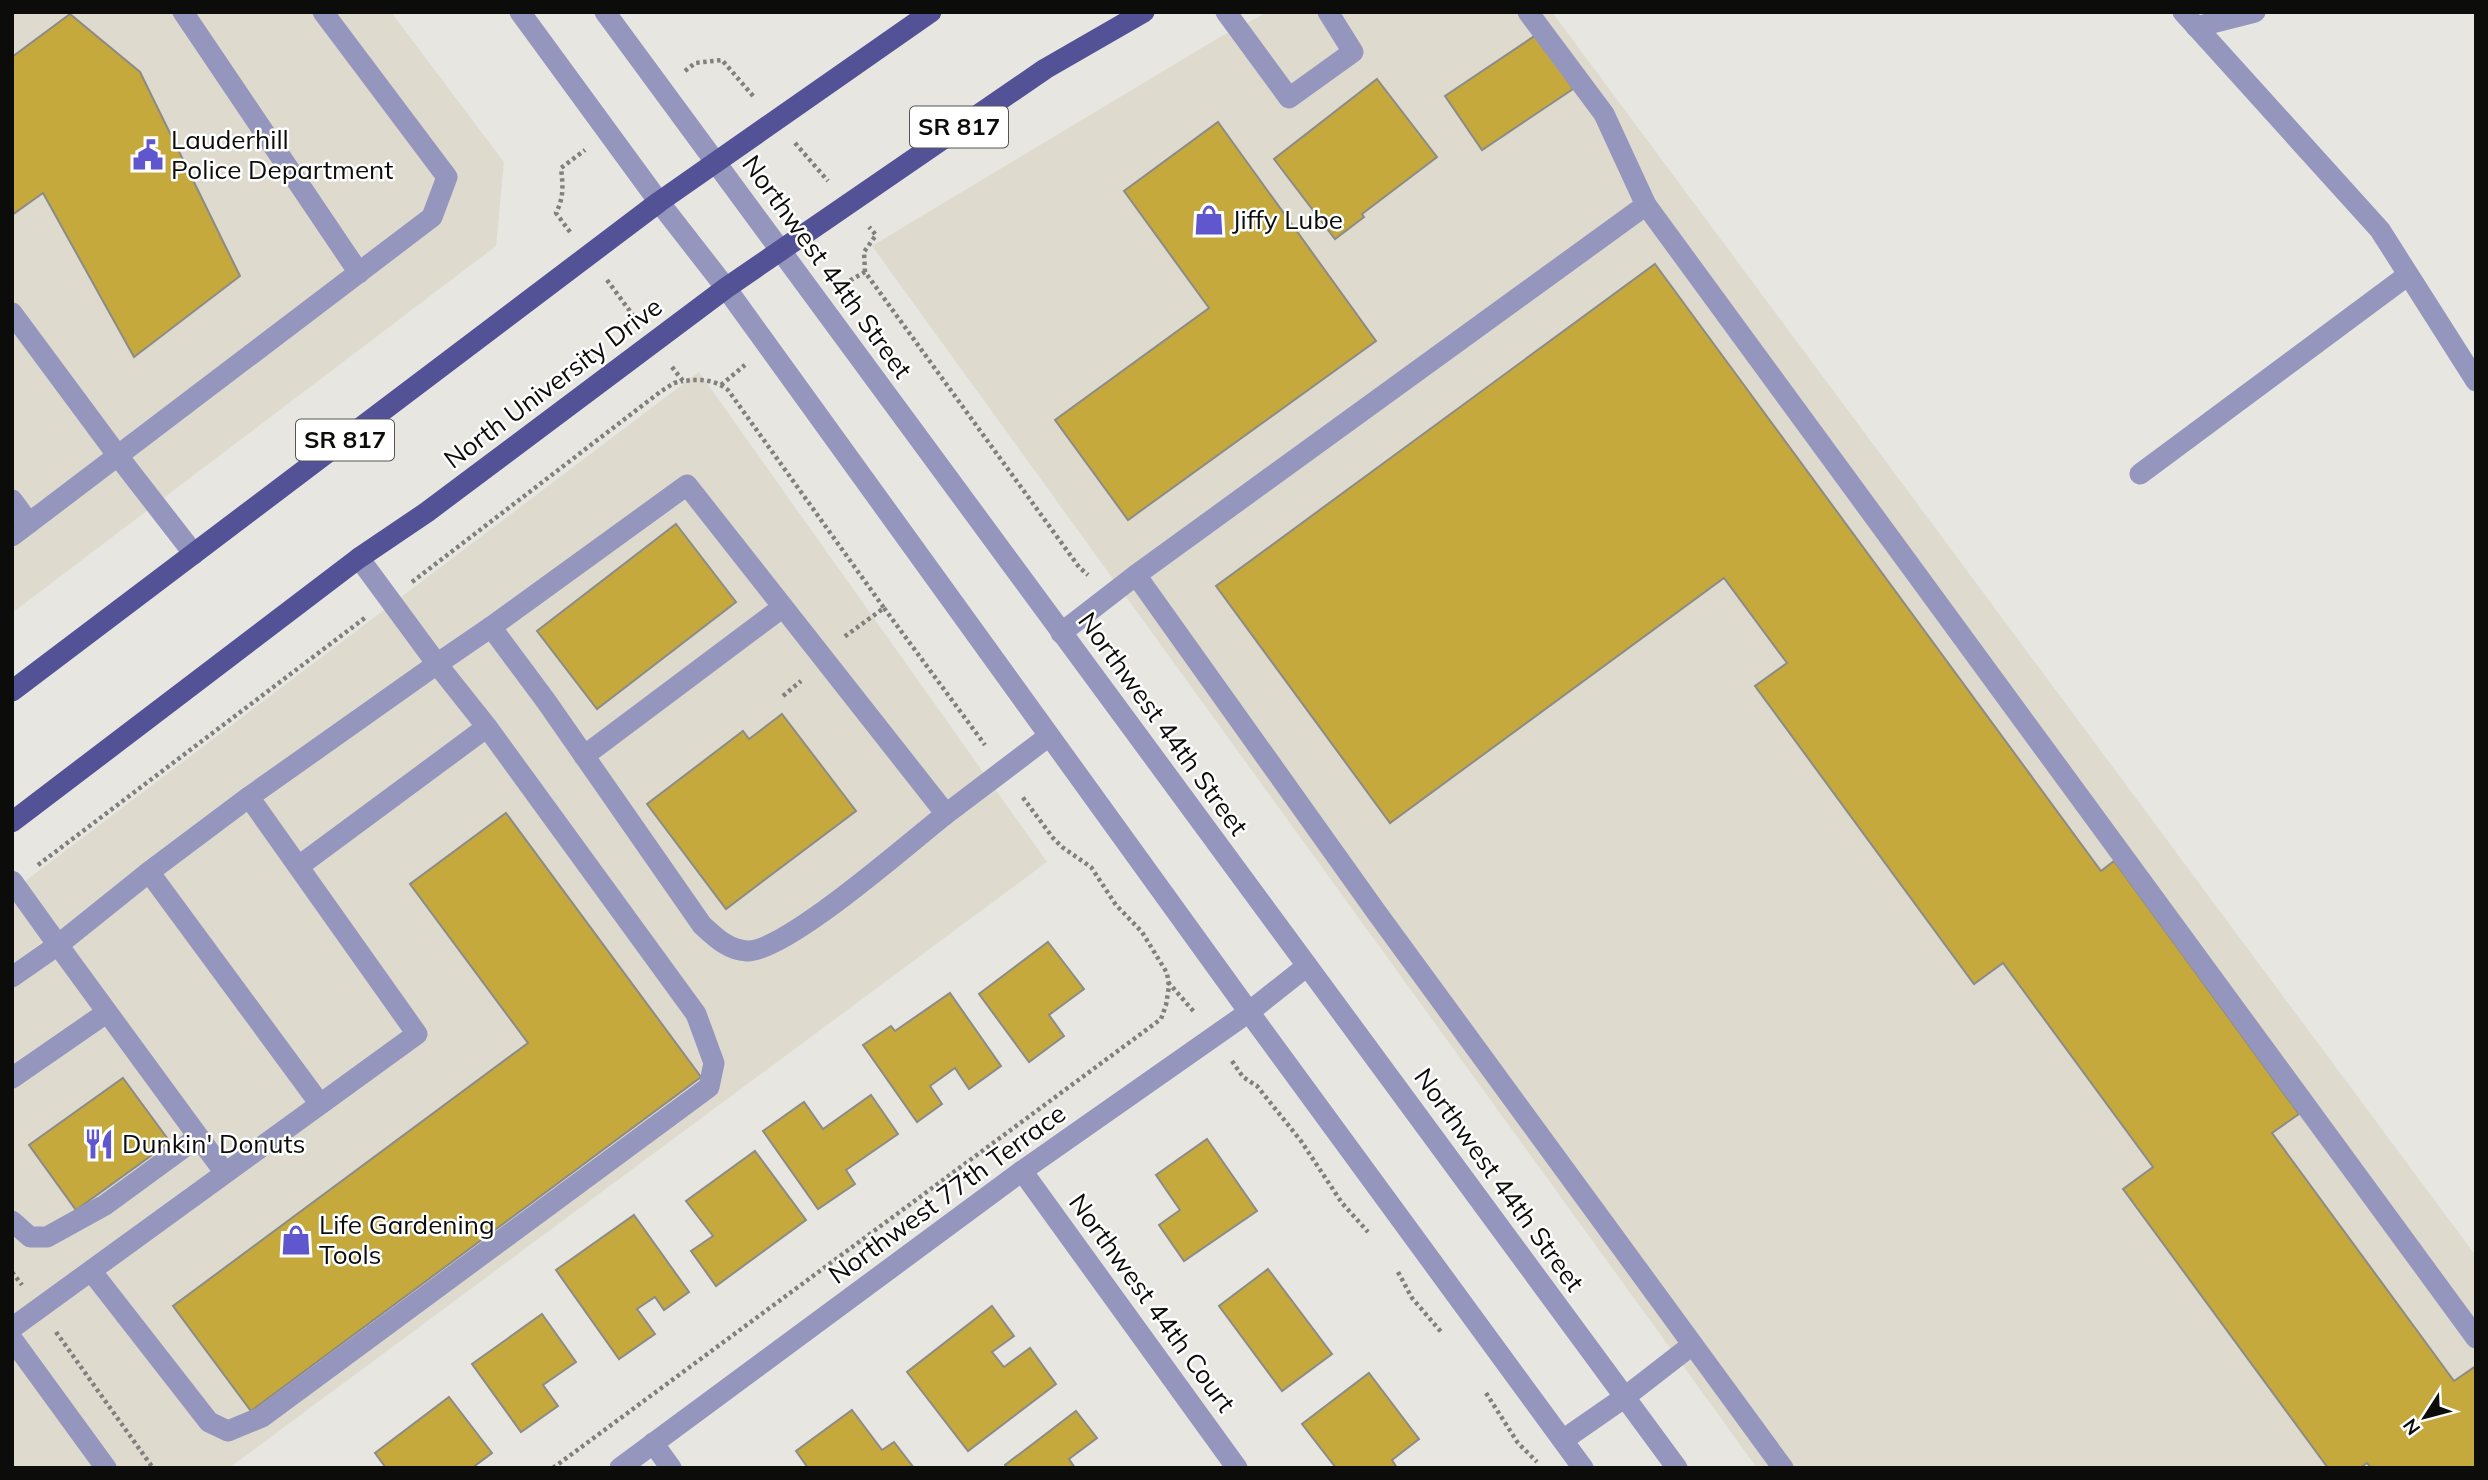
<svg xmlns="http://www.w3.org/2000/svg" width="2488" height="1480" font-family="Mulish,sans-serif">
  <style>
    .built { fill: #dedace }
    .building { fill: #c5a93c; stroke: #8c8b87; stroke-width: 2 }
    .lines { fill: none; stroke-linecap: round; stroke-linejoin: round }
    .path { stroke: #81807d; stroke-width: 4.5; stroke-dasharray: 3.5 3.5; stroke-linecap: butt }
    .minor { stroke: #9496be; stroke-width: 21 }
    .major { stroke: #535297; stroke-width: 21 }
    .labels { text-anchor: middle; stroke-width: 5; stroke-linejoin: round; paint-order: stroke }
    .shield { fill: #fff; stroke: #555554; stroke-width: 2 }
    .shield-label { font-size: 24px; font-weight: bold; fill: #0c0c0a }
    .poi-label { font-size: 26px; fill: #0c0c0a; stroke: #fff; text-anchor: start }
    .street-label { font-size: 26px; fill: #0c0c0a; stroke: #fff }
  </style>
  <rect width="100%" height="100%" fill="#e7e6e1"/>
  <g class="built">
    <path d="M12,12H391L504,162L496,246L12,613Z"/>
    <path d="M1268,12H1552L2476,1256V1468H1757L872,246L1220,37Z"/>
    <path d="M699,372L1047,862L229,1468H12V891Z"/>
  </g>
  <g class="building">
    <path d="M70,14L140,72L240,276L134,357L43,193L12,215V57Z"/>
    <path d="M1536,35L1573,89L1482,150L1445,96Z"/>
    <path d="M1377,79L1437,157L1362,214L1364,217L1335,239L1274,159Z"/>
    <path d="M1218,122L1376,341L1128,520L1055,420L1209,308L1124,191Z"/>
    <path d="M1655,264L2101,871L2114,861L2299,1114L2272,1133L2454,1381L2476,1366V1468H2371L2367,1463L2360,1468H2328L2123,1189L2153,1167L2003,963L1974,984L1755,686L1787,663L1724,578L1390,823L1216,586Z"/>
    <path d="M676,524L736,602L597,709L537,631Z"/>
    <path d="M782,714L856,811L726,909L647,804L743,731L749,739Z"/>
    <path d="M506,813L701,1077L251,1411L173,1306L528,1043L410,884Z"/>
    <path d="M1048,942L1084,989L1049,1015L1064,1036L1029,1062L979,994Z"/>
    <path d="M950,993L1001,1066L969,1089L955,1068L930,1086L942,1104L917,1122L863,1045L891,1026L895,1031Z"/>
    <path d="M123,1078L170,1142L76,1210L29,1145Z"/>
    <path d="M871,1095L898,1134L846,1170L855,1184L818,1209L763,1131L804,1102L823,1129Z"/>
    <path d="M1207,1139L1257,1211L1184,1261L1159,1225L1180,1210L1156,1175Z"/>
    <path d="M755,1151L806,1220L716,1286L691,1251L713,1236L686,1201Z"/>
    <path d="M634,1215L689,1292L664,1310L655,1297L637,1309L655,1334L619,1359L556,1270Z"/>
    <path d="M1268,1269L1332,1354L1282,1391L1219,1306Z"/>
    <path d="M992,1306L1014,1336L992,1352L1004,1367L1030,1348L1056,1384L968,1451L907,1372Z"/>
    <path d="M542,1314L576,1362L543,1385L558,1406L521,1432L472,1364Z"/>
    <path d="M1369,1373L1419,1439L1392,1460L1397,1468H1336L1302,1424Z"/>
    <path d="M449,1397L492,1453L472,1468H386L375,1453Z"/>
    <path d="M852,1410L882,1450L894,1442L914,1468H808L796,1451Z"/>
    <path d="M1076,1411L1097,1438L1069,1459L1075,1468H1007L1005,1465Z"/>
  </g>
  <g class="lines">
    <g class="path">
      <path d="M685,71L695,63L722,60L754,97"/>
      <path d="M795,143L828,181"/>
      <path d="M570,232L556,213C564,197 563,186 561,168L585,150"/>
      <path d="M865,272L864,252L876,235L869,227"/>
      <path d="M607,280L635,318"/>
      <path d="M844,284L865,272L1079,567L1088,575"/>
      <path d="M672,367L683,381C700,379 714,379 728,390L884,608L844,637"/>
      <path d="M721,385L745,365"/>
      <path d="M412,582L660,392L674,383L683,381"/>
      <path d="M884,608L985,745"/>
      <path d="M783,696L801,681"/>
      <path d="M38,865L366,617"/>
      <path d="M1168,982L1195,1013"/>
      <path d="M1232,1061L1243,1077L1257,1086L1301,1141L1342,1203L1368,1232"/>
      <path d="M12,1272L22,1285"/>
      <path d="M1398,1272L1412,1298L1442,1333"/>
      <path d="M56,1332L153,1468"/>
      <path d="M1486,1393L1518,1443L1537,1462"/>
      <path d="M553,1468L1161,1019L1166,1005L1169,986L1167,973L1142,932L1116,905L1091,867L1062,847L1053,838L1021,795"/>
    </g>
    <g class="minor">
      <path d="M183,12L359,273"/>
      <path d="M520,12L659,202L726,288L1249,1012L1583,1468"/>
      <path d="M605,12L1677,1468"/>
      <path d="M1226,12L1289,98L1353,52L1328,12"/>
      <path d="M1528,12L1604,114L1646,205L2476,1338"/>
      <path d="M2183,12L2380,230L2476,381"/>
      <path d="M2196,27L2255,12"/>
      <path d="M1646,205L1136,575L1377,913L1783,1468"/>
      <path d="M12,313L118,456L194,554"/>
      <path d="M2140,474L2408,275"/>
      <path d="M12,500L29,523"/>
      <path d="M12,536L432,217L447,177L323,12"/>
      <path d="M359,558L437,664L491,627L546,701L702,925C715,937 728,950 747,951C786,952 910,842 946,814"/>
      <path d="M491,627L687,485L946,814L1049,736"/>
      <path d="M1061,633L1136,575"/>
      <path d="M584,756L783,607"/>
      <path d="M249,797L437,664L487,727"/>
      <path d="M149,872L320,1104"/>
      <path d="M12,881L58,945L12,977"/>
      <path d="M12,1078L106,1013"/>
      <path d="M1022,1171L1237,1468"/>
      <path d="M12,1221L30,1237H47L105,1205L198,1137"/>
      <path d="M92,1272L209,1422L228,1431L262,1417L709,1087L714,1063L696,1014L487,727L299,866"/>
      <path d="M12,1328L417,1034L249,797L149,872L58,945L225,1173"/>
      <path d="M12,1339L106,1468"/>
      <path d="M1563,1440L1625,1397L1692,1345"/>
      <path d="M653,1443L671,1468"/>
      <path d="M620,1468L1022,1171L1249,1012L1307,966"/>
    </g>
    <g class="major">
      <path d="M12,691L659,202L931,12"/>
      <path d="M12,822L359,558L427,512L726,288L1045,69L1144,12"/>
    </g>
  </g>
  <defs>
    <g id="civic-bare" transform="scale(2.415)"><path d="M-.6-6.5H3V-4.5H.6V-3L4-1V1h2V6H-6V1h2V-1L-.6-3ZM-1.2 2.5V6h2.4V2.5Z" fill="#6056ce" stroke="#fff" stroke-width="2.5" paint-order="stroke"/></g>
    <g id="shop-bare" transform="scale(2.415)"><path d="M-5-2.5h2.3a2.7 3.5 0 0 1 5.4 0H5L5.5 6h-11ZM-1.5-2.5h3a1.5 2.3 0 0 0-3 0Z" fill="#6056ce" stroke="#fff" stroke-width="2.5" paint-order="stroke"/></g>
    <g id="restaurant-bare" transform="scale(2.415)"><path d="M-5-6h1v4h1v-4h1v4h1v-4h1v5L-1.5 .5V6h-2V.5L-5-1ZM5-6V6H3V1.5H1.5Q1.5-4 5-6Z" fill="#6056ce" stroke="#fff" stroke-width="2.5" paint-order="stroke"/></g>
  </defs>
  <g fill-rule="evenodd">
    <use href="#civic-bare" x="148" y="155"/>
    <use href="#shop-bare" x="1209" y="220"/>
    <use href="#restaurant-bare" x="99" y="1144"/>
    <use href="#shop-bare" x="296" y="1240"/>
  </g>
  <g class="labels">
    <g class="shield">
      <rect x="910" y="106.5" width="98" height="41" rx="5"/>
      <rect x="296" y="419.5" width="98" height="41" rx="5"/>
    </g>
    <g class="shield-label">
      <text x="959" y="135">SR 817</text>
      <text x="345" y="448">SR 817</text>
    </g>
    <g class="poi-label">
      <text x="171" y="149">Lauderhill<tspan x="171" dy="30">Police Department</tspan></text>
      <text x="1232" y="229">Jiffy Lube</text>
      <text x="122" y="1153">Dunkin' Donuts</text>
      <text x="319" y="1234">Life Gardening<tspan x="319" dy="30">Tools</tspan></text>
    </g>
    <g class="street-label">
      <text transform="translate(827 267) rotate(54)" y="9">Northwest 44th Street</text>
      <text transform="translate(553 383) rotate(-37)" y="9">North University Drive</text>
      <text transform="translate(1163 724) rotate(54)" y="9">Northwest 44th Street</text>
      <text transform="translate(1499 1180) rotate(54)" y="9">Northwest 44th Street</text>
      <text transform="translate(947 1194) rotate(-36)" y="9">Northwest 77th Terrace</text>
      <text transform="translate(1152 1303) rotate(54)" y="9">Northwest 44th Court</text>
    </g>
  </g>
  <rect width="2488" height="1480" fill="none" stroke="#0c0c0a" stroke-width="28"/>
  <g transform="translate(2425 1417) rotate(234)" stroke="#ffffff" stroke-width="5" paint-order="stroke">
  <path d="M0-5L12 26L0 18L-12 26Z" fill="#0c0c0a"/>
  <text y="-10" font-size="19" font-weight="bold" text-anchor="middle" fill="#0c0c0a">N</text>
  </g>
</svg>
